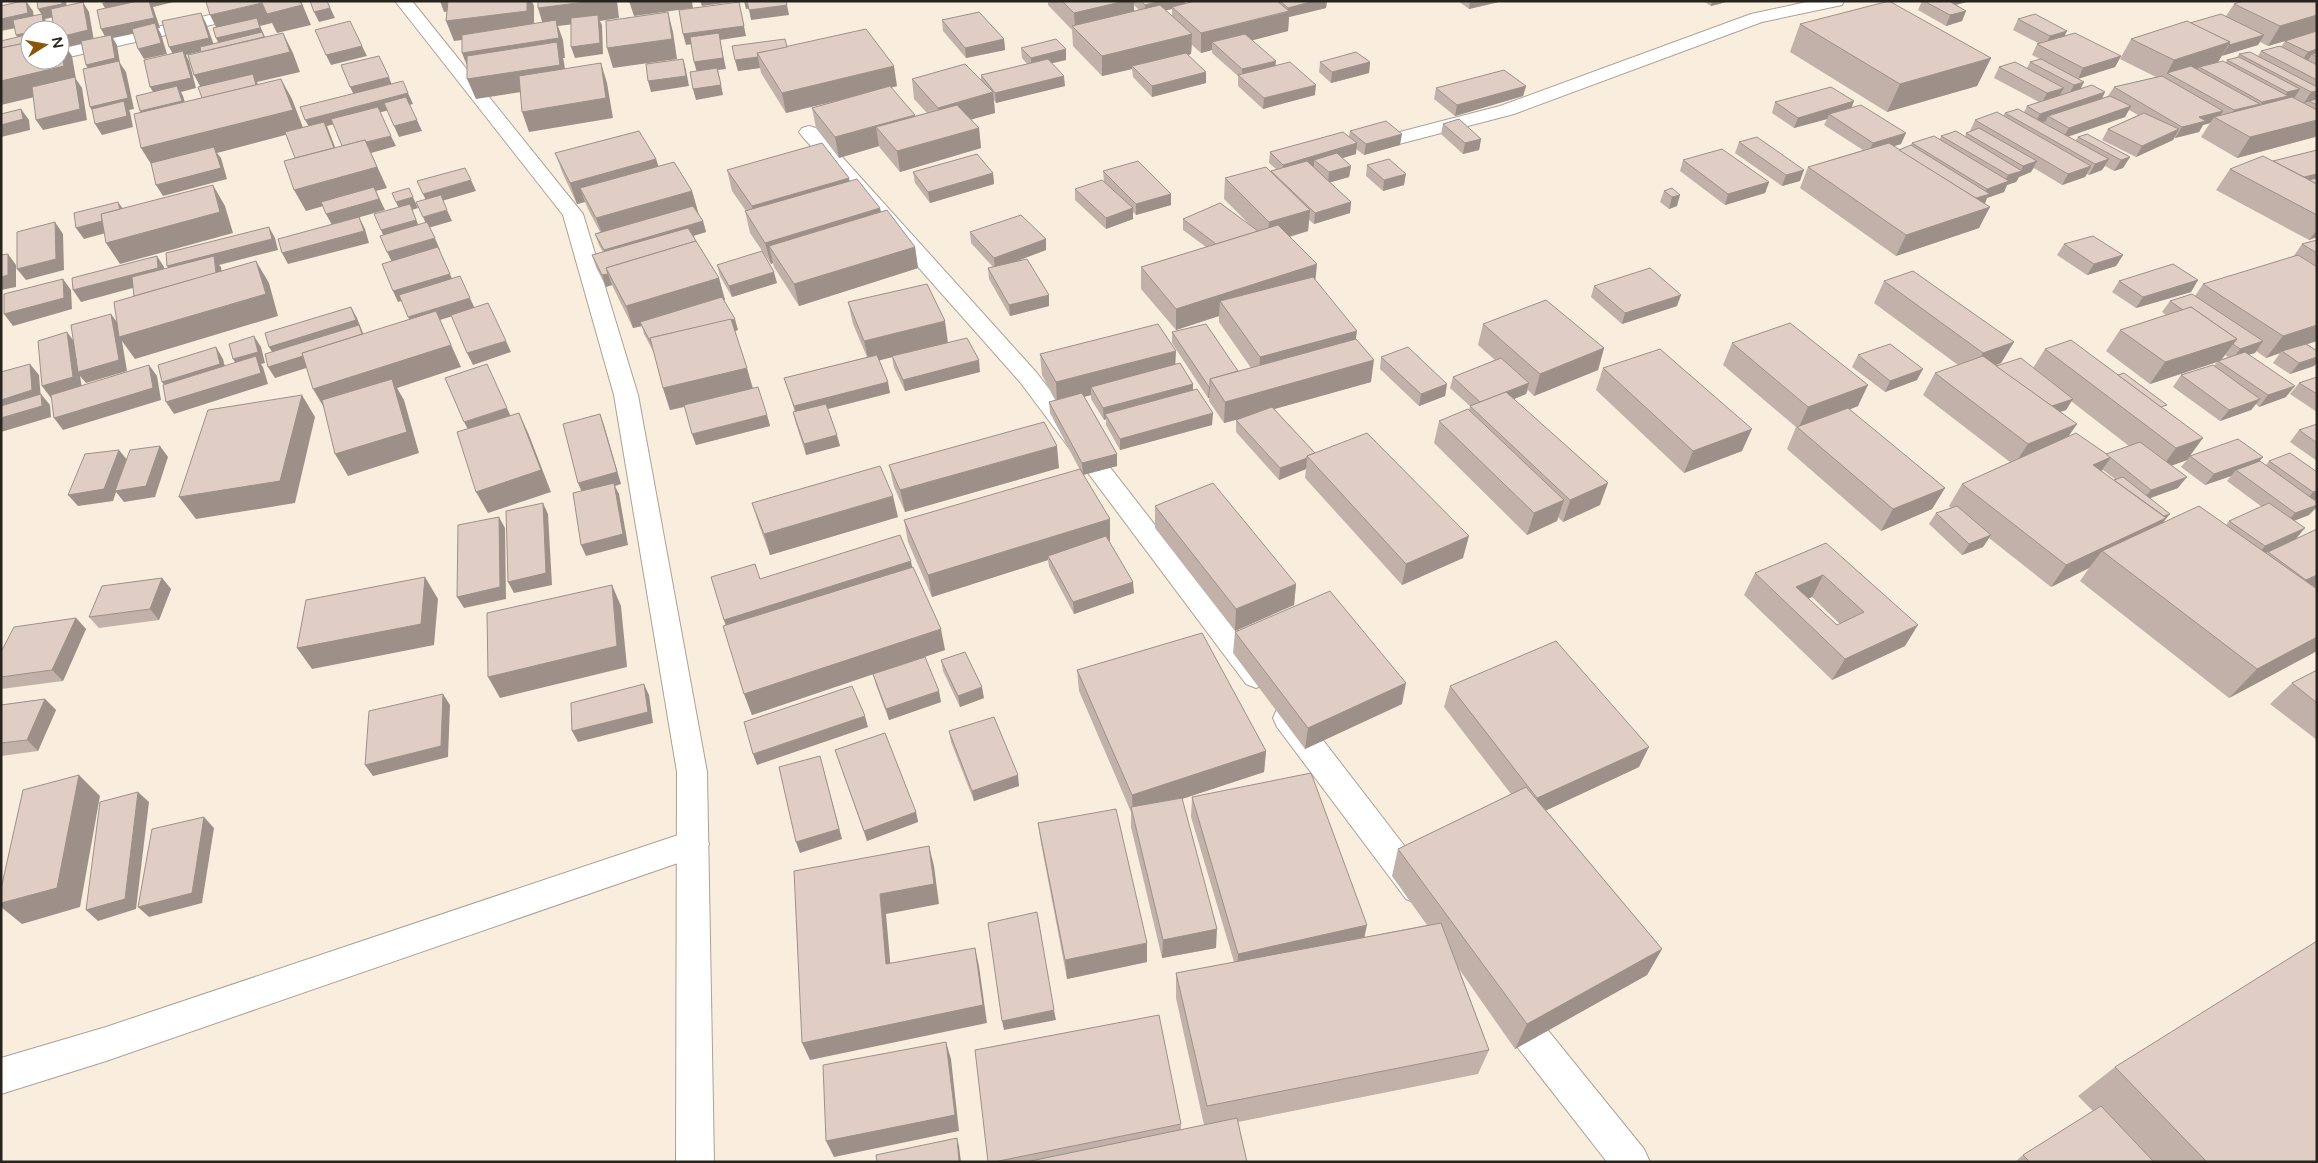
<svg xmlns="http://www.w3.org/2000/svg" width="2318" height="1163" font-family="'Varela Round',sans-serif">
  <style>
    .lines { fill: none; stroke-linecap: round; stroke-linejoin: round }
    .street-casing { stroke: #aca193; stroke-width: 2 }
    .secondary-casing { stroke: #aca193; stroke-width: 2 }
    .street { fill: #fff; fill-rule: evenodd }
    .secondary { fill: #fff; fill-rule: evenodd }
    .wall { fill: #c1b1a9; fill-rule: evenodd }
    .shaded-wall { fill: #9d9089 }
    .building { fill: #e0cec4; stroke: #9d9089; fill-rule: evenodd }
  </style>
  <rect width="100%" height="100%" fill="#f9eede"/>
  <g class="lines">
    <g class="street-casing">
      <g id="street">
        <path d="M271,1H303L295,6L60,59V49Z"/>
        <path d="M1811,1H1844L1842,5L1762,22L1514,114L1399,144L1392,142L1389,138L1392,134L1500,106L1751,14Z"/>
        <path d="M809,126L816,128L1036,372L1266,668L1271,676L1266,684L1256,688L1246,684L1020,382L802,136L799,132L802,128Z"/>
        <path d="M1288,706L1299,709L1430,879L1435,889L1430,899L1418,904L1406,899L1277,727L1273,718L1277,709Z"/>
        <path d="M693,830L704,834L709,844L704,854L106,1061L1,1094V1058L106,1027Z"/>
        <path d="M1509,992L1521,997L1644,1149L1650,1162H1607L1497,1021L1491,1009L1497,997Z"/>
      </g>
    </g>
    <g class="secondary-casing">
      <path id="secondary" d="M395,1H412L583,214L638,395L707,772L714,1162H676L677,772L614,395L563,215Z"/>
    </g>
    <use href="#street" class="street"/>
    <use href="#secondary" class="secondary"/>
  </g>
  <g class="wall">
    <path d="M1048,1H1185V4L1195,1H1327L1326,8L1289,17L1288,31L1252,40L1276,66L1315,95L1263,109L1238,86V76L1212,53V50L1201,53L1192,45L1191,54L1188,55L1206,83L1152,97L1133,77L1132,69L1102,76L1073,46L1072,30L1048,5ZM1134,5L1139,10L1134,11ZM1172,9V16L1166,10Z"/>
    <path d="M1458,1H1503L1469,9Z"/>
    <path d="M1703,1H1730L1711,6Z"/>
    <path d="M1922,1H1971L1955,5L1966,11L1962,21L1946,26L1918,10Z"/>
    <path d="M2317,1V97L2315,100L2317,99V135L2315,137L2237,158L2201,137L2210,123L2203,125L2199,132L2175,138L2174,137L2173,140L2136,157L2102,140L2108,129L2138,115L2129,110L2125,117L2068,137L2075,141L2078,137L2130,157L2123,168L2114,171L2105,166L2102,170L2089,175L2087,174L2085,177L2062,185L2034,168L2031,172L2019,177L2016,182L2007,185L2004,192L1987,198L1985,204L1979,228L1896,256L1800,188L1808,167L1863,150L1824,125L1827,119L1794,128L1772,113L1775,102L1852,108L1901,144L1894,146L1899,150L1910,146L1912,143L1940,139L1941,136L1965,137L1966,133L1971,131H1970L1975,120L2003,116L2005,113L2024,112L2027,106L2039,102L1994,78L1999,67L2027,68L2030,62L2040,59L2032,55L2037,44H2040L2013,30L2018,19L2121,56L2115,67L2078,78L2081,89L2102,98L2108,96L2114,87L2156,77L2120,59L2131,39L2190,23L2226,16L2234,4ZM2299,37L2285,41L2281,47L2261,51L2258,56L2239,54L2237,58L2227,60L2226,62H2218L2222,55L2258,45L2260,42L2268,46Z"/>
    <path d="M942,20L1004,39L1005,50L966,58L943,31Z"/>
    <path d="M1800,24L1991,58L1977,86L1887,112L1790,52Z"/>
    <path d="M787,47L897,86L891,88L915,116L927,113L914,99L912,79L981,80V75L1027,64L1022,58L1021,48L1066,60L1052,63L1065,86L996,103L994,100L995,113L971,119L979,128L981,148L900,172L880,148L879,146L839,158L816,128L812,108L835,101L786,113L761,73L760,68L738,71L735,60Z"/>
    <path d="M1320,62H1370L1369,73L1331,83L1319,72Z"/>
    <path d="M1526,86L1523,96L1455,116L1434,99L1436,88Z"/>
    <path d="M1443,124L1481,139L1479,150L1463,154L1441,134Z"/>
    <path d="M1350,131L1400,145L1364,155L1356,149V154L1342,158L1351,166L1349,177L1330,182L1351,202L1350,213L1314,224L1309,220L1308,231L1290,237L1315,280L1356,339L1371,382L1274,409L1315,453L1463,558L1402,585L1305,478L1306,469L1279,480L1236,432V420L1240,419L1224,423L1209,401V398H1208L1172,343V332L1238,371L1251,368L1219,322V316L1176,330L1141,289V267L1206,247L1183,230V219L1249,224L1224,199L1225,178L1271,172V171L1276,169L1269,163L1270,152L1349,136Z"/>
    <path d="M1739,142L1800,181L1782,186L1735,153Z"/>
    <path d="M2317,150V237L2309,240L2216,190L2230,169L2273,161Z"/>
    <path d="M555,153L656,159L658,166L692,191L698,212L703,221L706,232L693,236L719,278L725,300H724L738,330L735,331L753,388L767,415L770,426L696,445L692,434L685,407L670,410L663,388L654,353L644,334L642,326L633,328L612,285L606,287L596,267L592,255L603,252L599,245L595,234L600,232L588,209L585,202L577,204L563,174Z"/>
    <path d="M1683,160L1769,182L1765,193L1725,205L1680,171Z"/>
    <path d="M1367,165L1404,185L1383,191L1366,176Z"/>
    <path d="M727,170L850,181L880,208L881,212L915,247L918,268L799,306L774,267L773,263L771,264L750,233L745,211H746L732,191Z"/>
    <path d="M1103,171L1171,194V205L1136,215L1133,212V219L1106,229L1075,200V189L1104,182Z"/>
    <path d="M913,172L993,173L994,184L930,203L915,183Z"/>
    <path d="M1672,188L1677,206L1669,209L1660,202L1664,191Z"/>
    <path d="M970,232L1046,239V250L1015,262L1049,295V306L1010,316L989,279L988,268L993,267L971,243Z"/>
    <path d="M2317,240V341L2307,344L2317,351V363L2314,366L2290,374L2273,363L2280,353L2266,358L2256,351L2255,353L2249,354L2286,397L2259,407L2256,404L2251,410L2220,421L2173,387L2181,375L2214,366L2217,362L2150,384L2106,351L2120,330L2166,315L2162,312L2170,301L2195,296L2203,284L2293,257L2302,244ZM2225,355L2228,357L2222,359Z"/>
    <path d="M2064,244L2123,255L2116,266L2087,275L2057,255Z"/>
    <path d="M717,265L777,283L732,297L720,276Z"/>
    <path d="M2198,280L2191,292L2136,308L2112,292L2119,281Z"/>
    <path d="M1884,281L2014,342L2001,363L1996,365L2033,368L2045,349L2164,409L2190,456L2263,457L2259,461L2266,465L2269,461L2317,472V499L2314,500L2309,515L2294,521L2295,540L2317,529V651L2229,698L2080,581L2089,568L2051,587L1989,538L1983,547L1962,555L1929,524L1936,513L1951,508L1949,506L1962,484L2010,462L1923,395L1935,373L1958,365L1874,303ZM2071,401L2129,446L2106,454L2068,437L2077,424L2060,412L2066,410ZM2187,460L2181,467L2205,485L2231,476L2227,481L2262,507L2229,521L2226,525L2163,522L2150,498L2178,488L2172,465ZM2103,470L2115,479L2114,480L2102,471ZM2292,541L2268,552L2267,554L2266,553Z"/>
    <path d="M1594,286L1677,306L1622,324L1591,297Z"/>
    <path d="M848,302L948,343L980,372L905,391L894,368L892,357L879,360L890,393L828,409L840,446L806,455L796,424L793,412H795L784,378L867,357L853,324Z"/>
    <path d="M1483,324L1604,348L1598,370L1534,396L1528,390L1526,394L1514,399L1600,505L1563,522L1558,517L1557,521L1527,535L1434,443L1439,421L1469,410L1470,406L1450,388L1453,377L1495,360L1478,345Z"/>
    <path d="M1732,343L1858,406L1849,410L1945,488L1932,509L1881,531L1787,449L1796,427L1723,365Z"/>
    <path d="M1040,354L1175,365L1193,384V390L1212,425L1120,450L1106,425V419L1104,420L1091,399V395L1084,397L1117,454V466L1083,475L1110,541H1109L1134,593L1074,614L1049,567L1048,560L932,597L908,542L904,520L1080,470L1050,413L1049,402L1055,400L1042,375Z"/>
    <path d="M1858,355L1917,380L1885,392L1852,367Z"/>
    <path d="M1381,357L1447,384L1445,396L1419,406L1380,369Z"/>
    <path d="M1603,368L1742,451L1684,473L1596,390Z"/>
    <path d="M2317,377V412L2290,394L2299,383Z"/>
    <path d="M2317,424V461L2290,442L2299,430Z"/>
    <path d="M889,465L1059,468L905,512L894,487Z"/>
    <path d="M752,503L898,517L770,555L759,525Z"/>
    <path d="M1155,506L1296,584L1294,605L1235,631L1155,528Z"/>
    <path d="M1826,543L1905,646L1832,680L1744,595L1755,573ZM1812,597L1840,624L1837,625L1808,598Z"/>
    <path d="M912,567L945,650L915,660L941,702L889,720L876,685L873,674L752,715L744,694L724,620L760,579Z"/>
    <path d="M162,578L171,589L159,620L99,628L89,617Z"/>
    <path d="M76,618L86,629L63,681L1,689V677Z"/>
    <path d="M1235,632L1402,704L1305,749L1233,653Z"/>
    <path d="M941,660L984,698L960,707L943,671Z"/>
    <path d="M1077,670L1266,751L1264,772L1182,799L1216,948L1162,958L1131,827V812L1079,691Z"/>
    <path d="M2317,670V740L2270,704L2292,683Z"/>
    <path d="M1450,686L1639,767L1546,810L1662,949L1647,975L1515,1049L1459,969L1489,1050L1478,1074L1238,1122L1247,1162H988L1181,1124V1130L1204,1125L1176,998V973L1234,962L1191,817L1192,797L1365,937L1427,925L1392,876L1398,849L1511,794L1444,707Z"/>
    <path d="M45,699L56,710L38,751L1,756V705Z"/>
    <path d="M949,731L1019,786L974,801L951,742Z"/>
    <path d="M835,750L916,812L918,822L867,841Z"/>
    <path d="M1038,823L1147,962L1067,979L1041,843Z"/>
    <path d="M2115,1067L2317,1162H2015L2023,1155L2093,1111L2078,1096Z"/>
  </g>
  <g class="shaded-wall">
    <path d="M26,1L33,11L35,24L1,31V19Z"/>
    <path d="M62,1H66L68,14L45,19L48,24L49,30H40L42,15L38,9Z"/>
    <path d="M109,1H141L108,13L102,3Z"/>
    <path d="M148,1H178L153,7L160,28H158L161,34L167,54L144,59L138,49L157,29L113,38L117,45L120,63L126,72L134,109L129,110L130,112L133,127L102,135L95,124L97,118L90,107L92,76L86,65L107,40L101,29Z"/>
    <path d="M301,1L311,25L277,33L272,23L260,26L265,37L221,48L216,38L220,35L210,15L262,3Z"/>
    <path d="M327,1L335,18L319,22L314,12Z"/>
    <path d="M440,1H532L534,6V31L454,41L446,21L527,1L444,12Z"/>
    <path d="M592,1H617L619,18L600,21L602,25L603,54L575,58L571,47L599,21L558,26L563,40L565,58H563L564,62L567,85L476,99L467,79L470,73L462,53L544,28L538,8Z"/>
    <path d="M629,1H692L693,8L634,16Z"/>
    <path d="M700,1H733V2L702,6Z"/>
    <path d="M744,1H776L777,4L746,9Z"/>
    <path d="M1125,1H1134V19L1075,29L1074,13Z"/>
    <path d="M1161,1H1185V6L1172,7V9L1145,15V5Z"/>
    <path d="M1314,1H1327L1326,8L1289,17L1288,31L1219,49L1212,42V50L1201,53V33L1287,12L1288,8Z"/>
    <path d="M1470,1H1503L1469,9Z"/>
    <path d="M1712,1H1730L1711,6Z"/>
    <path d="M1945,1H1971L1943,8Z"/>
    <path d="M83,2L89,12L94,41L66,47L72,56L76,79L82,88L87,120L43,130L36,120L77,87L1,105V81L60,45V37Z"/>
    <path d="M739,2L746,36L720,40L726,69L718,70L723,95L696,100L693,89L697,73L694,62L720,40L686,45L683,34Z"/>
    <path d="M787,5L789,15L751,20L749,10Z"/>
    <path d="M1966,11L1962,21L1946,26L1950,15Z"/>
    <path d="M668,12L673,32L677,59L613,68L607,48Z"/>
    <path d="M201,13L206,23L215,48L186,55L189,61L196,88L181,92L183,96L188,112L146,122L140,111L157,98L150,87L175,58L169,47Z"/>
    <path d="M2317,15V31L2268,46L2280,26Z"/>
    <path d="M2067,31L2062,41L2045,46L2050,36Z"/>
    <path d="M30,32V56L16,35Z"/>
    <path d="M283,33L293,53L300,72L257,82L258,84L205,95L194,75Z"/>
    <path d="M1192,34L1191,54L1134,68L1132,66V69L1102,76V56Z"/>
    <path d="M2264,35L2258,45L2222,56L2229,45Z"/>
    <path d="M1004,39L1005,50L966,58L965,48Z"/>
    <path d="M2230,42L2218,62L2199,67L2198,69L2174,77L2167,73L2174,60Z"/>
    <path d="M362,46L367,56L331,65L326,55Z"/>
    <path d="M1066,49V60L1031,68V58Z"/>
    <path d="M2317,49V57L2312,54L2308,60L2301,62L2308,52Z"/>
    <path d="M2121,56L2115,67L2078,79L2083,68Z"/>
    <path d="M758,57L760,68L738,71L735,60Z"/>
    <path d="M1991,58L1977,86L1887,112L1900,84Z"/>
    <path d="M683,59L686,70L689,86L651,92L648,81Z"/>
    <path d="M1276,61L1275,72L1242,79V69Z"/>
    <path d="M1370,62L1369,73L1331,83L1332,72Z"/>
    <path d="M601,63L607,83L613,118L529,132L522,112Z"/>
    <path d="M894,66L897,86L786,113L782,93Z"/>
    <path d="M1206,72V83L1152,97V86Z"/>
    <path d="M1064,76L1065,86L996,103L995,93Z"/>
    <path d="M389,77L393,88L355,97L350,87Z"/>
    <path d="M281,79L292,99L304,130L217,153L221,158L227,179L163,196L156,185L154,169L141,148Z"/>
    <path d="M2084,82L2079,92L2068,96L2074,85Z"/>
    <path d="M1316,85L1315,95L1263,109L1264,98Z"/>
    <path d="M1526,86L1523,96L1455,116L1457,105Z"/>
    <path d="M2064,88L2058,98L2041,104L2047,93Z"/>
    <path d="M2300,89L2293,100L2256,113L2262,102L2285,97L2287,92Z"/>
    <path d="M2317,91V97L2315,100L2304,103L2311,92Z"/>
    <path d="M993,92L995,113L941,128L938,108Z"/>
    <path d="M2105,92L2100,103L2048,116L2046,121L2034,125L2040,114Z"/>
    <path d="M408,93L413,104L327,126L340,160L311,130L305,120Z"/>
    <path d="M1854,101L1850,112L1829,114L1827,119L1794,128L1798,118Z"/>
    <path d="M2260,104L2253,115L2227,121L2234,110Z"/>
    <path d="M2131,106L2125,117L2063,138L2069,128Z"/>
    <path d="M21,109L29,120L30,130L1,137V125Z"/>
    <path d="M2223,111L2218,119L2214,117L2210,123L2203,125L2199,132L2175,138L2182,127L2199,117Z"/>
    <path d="M915,115L918,136L876,127L879,146L839,158L835,137Z"/>
    <path d="M417,120L422,131L399,137L394,126Z"/>
    <path d="M2317,120V135L2315,137L2237,158L2250,137Z"/>
    <path d="M979,128L981,148L900,172L897,151Z"/>
    <path d="M2179,129L2173,140L2136,157L2142,146Z"/>
    <path d="M1906,133L1901,144L1868,154L1873,143Z"/>
    <path d="M1402,134L1400,145L1364,155L1366,144Z"/>
    <path d="M391,136L396,146L371,153L387,188L376,191L385,210L332,225L326,214L376,191L306,211L294,190L343,148Z"/>
    <path d="M1481,139L1479,150L1463,154L1465,143Z"/>
    <path d="M1357,143L1356,154L1320,165L1314,160V166L1282,176L1283,165Z"/>
    <path d="M2130,157L2123,168L2114,171L2121,160Z"/>
    <path d="M656,159L663,180L580,188L585,202L577,204L570,183Z"/>
    <path d="M2109,159L2102,170L2089,175L2095,164Z"/>
    <path d="M2037,161L2031,172L2019,177L2016,182L2007,185L2004,192L1987,198L1984,205L1972,200L1983,196L1987,189L2004,183L2008,175L2021,171L2023,166Z"/>
    <path d="M1351,166L1349,177L1328,183L1329,172Z"/>
    <path d="M2091,166L2085,177L2062,185L2068,174Z"/>
    <path d="M1804,170L1800,181L1782,186L1786,175Z"/>
    <path d="M993,173L994,184L930,203L928,192Z"/>
    <path d="M1406,174L1404,185L1383,191L1384,180Z"/>
    <path d="M2317,174V183L2290,181Z"/>
    <path d="M849,178L853,199L757,227L752,206Z"/>
    <path d="M471,180L476,191L428,205L423,194Z"/>
    <path d="M1769,182L1765,193L1725,205L1728,194Z"/>
    <path d="M213,185L225,206L233,233L120,264L106,243Z"/>
    <path d="M692,191L698,212L604,239L596,218Z"/>
    <path d="M1171,194V205L1136,215V204Z"/>
    <path d="M1680,195L1677,206L1669,209L1672,197Z"/>
    <path d="M413,197L418,208L412,210L421,231L386,242L381,230L401,213L396,202Z"/>
    <path d="M118,202L126,213L128,227L84,239L76,228Z"/>
    <path d="M1351,202L1350,213L1314,224L1315,213Z"/>
    <path d="M1990,207L1979,228L1896,256L1906,235Z"/>
    <path d="M880,208L884,229L769,246L773,263L771,264L765,243Z"/>
    <path d="M1133,208V219L1106,229V218Z"/>
    <path d="M447,210L452,221L428,228L423,217Z"/>
    <path d="M1310,210L1308,231L1267,243L1269,222Z"/>
    <path d="M359,217L365,229L369,243L288,264L282,253Z"/>
    <path d="M703,221L706,232L608,261L604,250Z"/>
    <path d="M55,222L63,234L64,270L26,280L17,269Z"/>
    <path d="M269,227L275,238L278,250L219,265L221,267L224,292L175,277L167,266Z"/>
    <path d="M2317,230V237L2309,240Z"/>
    <path d="M435,238L440,250H439L455,285L398,302L393,291V264L387,252Z"/>
    <path d="M1046,239V250L995,269L994,258Z"/>
    <path d="M915,247L918,268L799,306L794,284Z"/>
    <path d="M8,254L16,265V287L1,290V277Z"/>
    <path d="M2123,255L2116,266L2087,275L2094,264Z"/>
    <path d="M157,256L164,267L166,279L81,302L73,290Z"/>
    <path d="M256,261L269,283L278,316L135,359L122,341L127,371L86,383L80,376L82,388L51,398L42,386L67,332L76,344L111,314L119,325Z"/>
    <path d="M1317,264L1315,285L1220,301L1219,316L1176,330V309Z"/>
    <path d="M774,272L777,283L732,297L729,286Z"/>
    <path d="M608,274L612,285L606,287L602,275Z"/>
    <path d="M719,278L725,300L642,325L640,322L642,326L633,328L626,306Z"/>
    <path d="M63,279L71,290L72,309L13,326L4,314Z"/>
    <path d="M2198,280L2191,292L2136,308L2143,297Z"/>
    <path d="M1049,295V306L1010,316L1009,305Z"/>
    <path d="M1681,295L1677,306L1622,324L1625,313Z"/>
    <path d="M470,298L475,309L440,320L461,367L397,388L404,400L419,453L348,476L335,454L326,411L313,389L414,328L408,317Z"/>
    <path d="M351,307L357,318L369,348L275,378L268,367L276,358L269,347Z"/>
    <path d="M735,319L738,330L656,356L652,345Z"/>
    <path d="M945,321L948,343L869,363L864,341Z"/>
    <path d="M2317,325V341L2283,352L2282,351L2280,353L2266,358L2283,336Z"/>
    <path d="M1357,331L1354,353L1259,378L1260,357Z"/>
    <path d="M254,336L261,347L265,363L261,364L263,367L268,384L174,414L166,402L240,370L233,359Z"/>
    <path d="M2237,339L2221,360L2218,361L2217,362L2150,384L2165,362Z"/>
    <path d="M506,341L511,352L473,365L467,353Z"/>
    <path d="M2263,341L2255,353L2232,360L2240,349Z"/>
    <path d="M2014,342L2001,363L1971,374L1983,353Z"/>
    <path d="M216,347L223,359L227,375L170,393L162,382Z"/>
    <path d="M1604,348L1598,370L1534,396L1540,374Z"/>
    <path d="M1176,351L1175,372L1091,387V395L1057,404L1056,382Z"/>
    <path d="M2317,357V363L2314,366L2290,374L2299,363Z"/>
    <path d="M979,360L980,372L905,391L903,380Z"/>
    <path d="M1374,360L1371,382L1224,423L1225,402Z"/>
    <path d="M30,364L39,375L41,399V394L50,405L51,417L1,432V400Z"/>
    <path d="M149,365L157,376L161,400L63,430L54,418Z"/>
    <path d="M747,368L753,390L670,410L663,388Z"/>
    <path d="M1923,369L1917,380L1885,392L1890,381Z"/>
    <path d="M888,382L890,393L796,417L794,406Z"/>
    <path d="M1529,383L1526,394L1478,414L1480,402Z"/>
    <path d="M1193,384V395L1105,414L1106,419L1104,420L1103,408Z"/>
    <path d="M1447,384L1445,396L1419,406L1421,394Z"/>
    <path d="M1868,385L1858,406L1798,429L1808,407Z"/>
    <path d="M2295,386L2286,397L2259,407L2268,395Z"/>
    <path d="M1209,387H1210L1209,398H1208Z"/>
    <path d="M302,395L315,417L295,503L196,519L179,497Z"/>
    <path d="M2073,399L2066,410L2035,420L2042,409Z"/>
    <path d="M2260,399L2251,410L2220,421L2229,410Z"/>
    <path d="M507,408L512,419L470,433L464,422Z"/>
    <path d="M519,413L529,435L551,492L488,513L476,492Z"/>
    <path d="M1213,413L1212,425L1120,450V439Z"/>
    <path d="M600,414L604,425L621,484L615,486L619,494L628,545L586,556L581,545L583,495L578,483Z"/>
    <path d="M767,415L770,426L696,445L692,434Z"/>
    <path d="M2077,424L2062,445L2014,465L2028,444Z"/>
    <path d="M1752,429L1742,451L1684,473L1693,451Z"/>
    <path d="M837,435L840,446L806,455L804,444Z"/>
    <path d="M2203,438L2187,460L2160,470L2176,448Z"/>
    <path d="M160,446L168,457L155,497L124,502L116,492L113,501L78,506L68,495L119,450L128,461Z"/>
    <path d="M1057,446L1059,468L905,512L900,490Z"/>
    <path d="M1117,454V466L1083,475L1082,463Z"/>
    <path d="M2111,457L2096,479L2093,465Z"/>
    <path d="M2263,457L2254,468L2236,470L2231,476L2205,485L2214,474Z"/>
    <path d="M1307,458L1306,469L1279,480L1280,468Z"/>
    <path d="M2187,477L2178,488L2142,501L2151,490Z"/>
    <path d="M1608,483L1600,505L1563,522L1570,500Z"/>
    <path d="M1945,488L1932,509L1881,531L1893,509Z"/>
    <path d="M2317,491V499L2303,504L2313,492Z"/>
    <path d="M893,496L898,517L770,555L764,534Z"/>
    <path d="M1564,500L1557,521L1527,535L1534,513Z"/>
    <path d="M543,503L548,514L552,585L514,593L508,582Z"/>
    <path d="M2317,505V507L2309,515L2285,524L2295,513Z"/>
    <path d="M2170,514L2161,525L2102,551L2089,568L2051,587L2066,565L2151,520Z"/>
    <path d="M499,517L505,528L506,599L464,608L457,597Z"/>
    <path d="M1110,519V541L1050,560L1048,556V560L932,597L928,575Z"/>
    <path d="M2305,528L2295,540L2255,558L2265,546Z"/>
    <path d="M1991,535L1983,547L1962,555L1969,544Z"/>
    <path d="M1469,536L1463,558L1402,585L1406,564Z"/>
    <path d="M911,561L915,582L732,641L724,620Z"/>
    <path d="M1823,575L1812,597L1789,606L1796,587Z"/>
    <path d="M2317,575V584L2311,590L2286,602L2306,580Z"/>
    <path d="M425,577L438,599L434,645L312,669L297,648Z"/>
    <path d="M162,578L171,589L159,620L150,609Z"/>
    <path d="M1133,582L1134,593L1074,614L1073,602Z"/>
    <path d="M1296,584L1294,605L1235,631L1236,609Z"/>
    <path d="M612,585L621,606L627,667L500,698L488,677Z"/>
    <path d="M76,618L86,629L63,681L52,670Z"/>
    <path d="M1918,625L1905,646L1832,680L1845,659Z"/>
    <path d="M941,629L945,650L752,715L744,694Z"/>
    <path d="M2317,637V651L2229,698L2257,669Z"/>
    <path d="M1406,683L1402,704L1305,749L1308,728Z"/>
    <path d="M644,684L649,695L653,723L578,742L572,731Z"/>
    <path d="M982,687L984,698L960,707L958,696Z"/>
    <path d="M939,691L941,702L889,720L886,709Z"/>
    <path d="M443,694L450,705L448,757L373,776L365,765Z"/>
    <path d="M45,699L56,710L38,751L27,740Z"/>
    <path d="M865,716L868,727L757,765L753,754Z"/>
    <path d="M1649,747L1639,767L1530,818L1537,798Z"/>
    <path d="M1266,751L1264,772L1133,815L1132,795Z"/>
    <path d="M820,756L842,839L800,853L796,842Z"/>
    <path d="M79,775L100,796L80,907L22,924L1,907V903Z"/>
    <path d="M1018,775L1019,786L974,801L972,791Z"/>
    <path d="M138,792L149,802L136,909L98,921L86,910Z"/>
    <path d="M916,812L918,822L867,841L864,831Z"/>
    <path d="M204,817L214,828L202,903L149,917L138,907Z"/>
    <path d="M929,846L934,866L939,904L886,914L892,983L886,964L880,894Z"/>
    <path d="M1367,925L1363,944L1237,972L1238,954Z"/>
    <path d="M1217,929L1216,948L1162,958L1163,940Z"/>
    <path d="M1147,943V962L1067,979L1065,960Z"/>
    <path d="M975,948L979,966L987,1023L810,1060L802,1043Z"/>
    <path d="M1662,949L1647,975L1515,1049L1527,1024Z"/>
    <path d="M1054,1010L1056,1020L1004,1030L1002,1021Z"/>
    <path d="M946,1042L951,1059L959,1131L834,1157L826,1141Z"/>
    <path d="M957,1138L959,1146L961,1162H959Z"/>
  </g>
  <g class="building">
    <path d="M22,1H26L28,13L1,19V6Z"/>
    <path d="M37,1H62V4L38,9Z"/>
    <path d="M138,1H149L154,18L101,29L97,10Z"/>
    <path d="M207,1H300L302,5L267,14L262,3L210,15L206,2Z"/>
    <path d="M310,1H327L330,8L314,12Z"/>
    <path d="M448,1H527V11L446,21Z"/>
    <path d="M538,1H592L538,8Z"/>
    <path d="M747,1H786L787,5L749,10Z"/>
    <path d="M1062,1H1125L1074,13Z"/>
    <path d="M1141,1H1161L1145,5Z"/>
    <path d="M1195,1H1277L1289,11L1201,33L1172,7Z"/>
    <path d="M1280,1H1314L1288,8Z"/>
    <path d="M1889,1L1991,58L1900,84L1800,24Z"/>
    <path d="M1924,1H1949L1966,11L1950,15Z"/>
    <path d="M2243,1H2317V15L2280,26L2234,4Z"/>
    <path d="M83,2L88,30L60,37V30H54L51,9Z"/>
    <path d="M739,2L744,26L683,34L679,10Z"/>
    <path d="M1160,5L1192,34L1102,56L1072,26Z"/>
    <path d="M668,12L672,39L607,48L606,21Z"/>
    <path d="M979,12L1004,39L965,48L942,20Z"/>
    <path d="M201,13L209,38L169,47L162,21Z"/>
    <path d="M42,14L44,29L40,30H30V32L16,35L13,20Z"/>
    <path d="M2035,14L2067,31L2050,36L2018,19Z"/>
    <path d="M2221,14L2264,35L2229,45L2230,42L2190,23Z"/>
    <path d="M598,15L600,43L571,47V18Z"/>
    <path d="M257,18L260,28L216,38L213,28Z"/>
    <path d="M556,20L559,38L462,53V35Z"/>
    <path d="M350,21L362,46L326,55L315,30Z"/>
    <path d="M2187,21L2230,42L2174,60L2131,39Z"/>
    <path d="M155,23L161,43L138,49L132,29Z"/>
    <path d="M866,29L894,66L782,93L757,53Z"/>
    <path d="M2317,31V49L2308,52L2285,41Z"/>
    <path d="M262,32L264,37L201,52L200,47Z"/>
    <path d="M283,33L290,52L194,75L188,55Z"/>
    <path d="M719,33L723,58L694,62L690,37Z"/>
    <path d="M2075,33L2121,56L2083,68L2037,44Z"/>
    <path d="M30,34V42L1,48V41Z"/>
    <path d="M1245,34L1276,61L1242,69L1212,42Z"/>
    <path d="M111,35L115,58L86,65L81,41Z"/>
    <path d="M785,39L787,47L757,53L758,57L735,60L732,46Z"/>
    <path d="M1056,39L1066,49L1031,58L1021,48Z"/>
    <path d="M60,40L64,66L1,81V48L30,42V60H60Z"/>
    <path d="M557,42L560,65L467,79V56Z"/>
    <path d="M2280,46L2317,65V80L2261,51Z"/>
    <path d="M183,51L191,78L150,87L144,60Z"/>
    <path d="M1356,52L1370,62L1332,72L1320,62Z"/>
    <path d="M2250,52L2317,87V91L2311,92L2239,54Z"/>
    <path d="M1186,53L1206,72L1152,86L1132,66Z"/>
    <path d="M2317,53V57L2312,54Z"/>
    <path d="M379,56L389,77L350,87L341,65Z"/>
    <path d="M2239,57L2300,89L2287,92L2227,60Z"/>
    <path d="M683,59L686,76L648,81L646,64Z"/>
    <path d="M1048,59L1064,76L995,93L981,75Z"/>
    <path d="M2041,59L2084,82L2074,85L2030,62Z"/>
    <path d="M119,61L128,98L90,107L83,69Z"/>
    <path d="M2223,61L2288,96L2262,102L2199,67Z"/>
    <path d="M1290,62L1316,85L1264,98L1238,75Z"/>
    <path d="M2015,62L2064,88L2047,93L1999,67Z"/>
    <path d="M601,63L606,98L522,112L519,76Z"/>
    <path d="M965,64L993,92L938,108L912,79Z"/>
    <path d="M2191,66L2260,104L2234,110L2167,73Z"/>
    <path d="M717,68L721,85L693,89L690,72Z"/>
    <path d="M1504,70L1526,86L1457,105L1436,88Z"/>
    <path d="M253,74L256,85L202,98L198,87Z"/>
    <path d="M2162,76L2223,111L2199,117L2206,121L2182,127L2114,87Z"/>
    <path d="M75,77L80,109L36,120L32,87Z"/>
    <path d="M281,79L293,110L141,148L134,114Z"/>
    <path d="M403,81L408,93L305,120L300,107Z"/>
    <path d="M2092,85L2105,92L2040,114L2027,106Z"/>
    <path d="M177,86L182,101L140,111L136,96Z"/>
    <path d="M890,86L915,115L835,137L812,108Z"/>
    <path d="M1831,87L1854,101L1798,118L1775,102Z"/>
    <path d="M2110,96L2131,106L2069,128L2048,116Z"/>
    <path d="M406,97L417,120L394,126L384,103Z"/>
    <path d="M2292,97L2317,110V120L2250,137L2214,117Z"/>
    <path d="M2317,99V105L2309,101Z"/>
    <path d="M124,101L127,116L95,124L92,109Z"/>
    <path d="M957,105L979,128L897,151L876,127Z"/>
    <path d="M1861,105L1906,133L1873,143L1829,114Z"/>
    <path d="M378,107L391,136L366,142L365,140L342,146L331,119Z"/>
    <path d="M21,109L23,119L1,125V114Z"/>
    <path d="M2018,109L2109,159L2095,164L2005,113Z"/>
    <path d="M1997,112L2091,166L2068,174L1975,120Z"/>
    <path d="M2144,113L2179,129L2142,146L2108,129Z"/>
    <path d="M1459,119L1481,139L1465,143L1443,124Z"/>
    <path d="M1386,121L1402,134L1366,144L1350,131Z"/>
    <path d="M324,122L334,148L295,158L285,132Z"/>
    <path d="M1979,128L2037,161L2023,166L1966,133Z"/>
    <path d="M639,131L656,159L570,183L555,153Z"/>
    <path d="M1956,131L2022,171L2008,175L1941,136Z"/>
    <path d="M1343,132L1357,143L1283,165L1270,152Z"/>
    <path d="M2087,134L2130,157L2121,160L2078,137Z"/>
    <path d="M1934,136L2009,181L1987,189L1912,143Z"/>
    <path d="M1757,137L1804,170L1786,175L1739,142Z"/>
    <path d="M365,140L377,167L294,190L284,161Z"/>
    <path d="M822,143L849,178L752,206L727,170Z"/>
    <path d="M1889,143L1990,207L1906,235L1808,167Z"/>
    <path d="M1911,145L1990,194L1976,198L1899,150Z"/>
    <path d="M214,147L221,168L156,185L151,163Z"/>
    <path d="M1722,149L1769,182L1728,194L1683,160Z"/>
    <path d="M2317,150V174L2304,177L2273,161Z"/>
    <path d="M1337,153L1351,166L1329,172L1314,160Z"/>
    <path d="M977,154L993,173L928,192L913,172Z"/>
    <path d="M2263,156L2317,184V215L2230,169Z"/>
    <path d="M1389,159L1406,174L1384,180L1367,165Z"/>
    <path d="M1138,161L1171,194L1136,204L1103,171Z"/>
    <path d="M1307,161L1351,202L1315,213L1271,171Z"/>
    <path d="M674,162L692,191L596,218L580,188Z"/>
    <path d="M1266,167L1310,210L1269,222L1225,178Z"/>
    <path d="M465,168L471,180L423,194L417,181Z"/>
    <path d="M2317,178V184L2309,180Z"/>
    <path d="M857,179L880,208L765,243L745,211Z"/>
    <path d="M1102,180L1133,208L1106,218L1075,189Z"/>
    <path d="M213,185L220,212L106,243L101,214Z"/>
    <path d="M374,187L379,199L326,214L321,202Z"/>
    <path d="M409,188L413,197L396,202L392,193Z"/>
    <path d="M1672,188L1680,195L1672,197L1664,191Z"/>
    <path d="M441,195L447,210L423,217L416,202Z"/>
    <path d="M118,202L120,209L101,214L102,221L76,228L74,213Z"/>
    <path d="M1220,203L1258,231L1216,244L1183,219Z"/>
    <path d="M410,204L416,220L381,230L374,214Z"/>
    <path d="M693,206L703,221L604,250L595,234Z"/>
    <path d="M887,210L915,247L794,284L769,246Z"/>
    <path d="M1021,215L1046,239L994,258L970,232Z"/>
    <path d="M359,217L364,231L282,253L278,239Z"/>
    <path d="M55,222L56,259L17,269V232Z"/>
    <path d="M427,222L435,238L387,252L380,236Z"/>
    <path d="M1278,225L1317,264L1176,309L1141,267Z"/>
    <path d="M269,227L272,239L167,266L166,253Z"/>
    <path d="M688,228L696,241L606,268L608,274L602,275L592,255Z"/>
    <path d="M2093,236L2123,255L2094,264L2064,244Z"/>
    <path d="M2317,240V253L2302,244Z"/>
    <path d="M696,241L719,278L626,306L606,268Z"/>
    <path d="M438,247L450,274L393,291L382,264Z"/>
    <path d="M762,251L774,272L729,286L717,265Z"/>
    <path d="M8,254V275L1,277V255Z"/>
    <path d="M2298,255L2317,267V325L2283,336L2203,284Z"/>
    <path d="M157,256L158,268L73,290L72,278Z"/>
    <path d="M214,256L216,273L134,296L132,277Z"/>
    <path d="M1027,259L1049,295L1009,305L988,268Z"/>
    <path d="M256,261L266,294L119,337L114,302Z"/>
    <path d="M2173,264L2198,280L2143,297L2119,281Z"/>
    <path d="M1650,268L1681,295L1625,313L1594,286Z"/>
    <path d="M1913,271L2014,342L1983,353L1884,281Z"/>
    <path d="M460,276L470,298L408,317L399,295Z"/>
    <path d="M1313,277L1357,331L1260,357L1220,301Z"/>
    <path d="M63,279L64,298L4,314V294Z"/>
    <path d="M927,284L945,321L864,341L848,302Z"/>
    <path d="M2192,294L2263,341L2240,349L2233,344L2237,339L2191,307L2183,310L2170,301Z"/>
    <path d="M722,297L735,319L650,338L652,345L640,322Z"/>
    <path d="M1546,300L1604,348L1540,374L1483,324Z"/>
    <path d="M488,303L506,341L467,353L451,315Z"/>
    <path d="M351,307L356,320L269,347L265,333Z"/>
    <path d="M2191,307L2237,339L2165,362L2120,330Z"/>
    <path d="M436,311L451,345L313,389L302,353Z"/>
    <path d="M111,314L119,360L78,372L71,325Z"/>
    <path d="M731,319L747,368L663,388L650,338Z"/>
    <path d="M1790,323L1868,385L1808,407L1732,343Z"/>
    <path d="M1158,324L1176,351L1056,382L1040,354Z"/>
    <path d="M1206,324L1238,371L1210,379V387H1209L1172,332Z"/>
    <path d="M359,325L362,334L302,353L303,356L268,367L265,354Z"/>
    <path d="M67,332L73,377L42,386L38,341Z"/>
    <path d="M254,336L258,352L233,359L229,344Z"/>
    <path d="M967,338L979,360L903,380L892,356Z"/>
    <path d="M1356,339L1374,360L1225,402L1210,379Z"/>
    <path d="M2071,340L2203,438L2176,448L2045,349Z"/>
    <path d="M1890,344L1923,369L1890,381L1858,355Z"/>
    <path d="M2306,344L2317,351V357L2299,363L2282,351Z"/>
    <path d="M216,347L220,364L162,382L158,365Z"/>
    <path d="M1408,347L1447,384L1421,394L1381,357Z"/>
    <path d="M1660,349L1752,429L1693,451L1603,368Z"/>
    <path d="M2245,352L2295,386L2268,395L2218,361Z"/>
    <path d="M877,355L888,382L794,406L784,378Z"/>
    <path d="M256,356L261,373L166,402L163,385Z"/>
    <path d="M1983,356L2077,424L2028,444L1935,373Z"/>
    <path d="M1501,358L1529,383L1480,402L1453,377Z"/>
    <path d="M2021,358L2073,399L2052,406L1996,366Z"/>
    <path d="M1180,363L1193,384L1103,408L1091,387Z"/>
    <path d="M30,364L32,390L1,400V372Z"/>
    <path d="M487,364L507,408L464,422L445,378Z"/>
    <path d="M149,365L153,388L54,418L51,395Z"/>
    <path d="M2213,365L2260,399L2229,410L2181,375Z"/>
    <path d="M2124,373L2167,405L2161,407L2118,375Z"/>
    <path d="M2317,377V394L2299,383Z"/>
    <path d="M392,379L407,432L335,454L322,400Z"/>
    <path d="M758,387L767,415L692,434L684,405Z"/>
    <path d="M1197,389L1213,413L1120,439L1105,414Z"/>
    <path d="M1506,392L1608,483L1570,500L1470,406Z"/>
    <path d="M1082,393L1117,454L1082,463L1049,402Z"/>
    <path d="M41,394L42,406L1,418V406Z"/>
    <path d="M302,395L280,481L179,497L208,410Z"/>
    <path d="M826,404L837,435L804,444L793,412Z"/>
    <path d="M1272,407L1315,453L1307,456V458L1280,468L1236,420Z"/>
    <path d="M1848,408L1945,488L1893,509L1797,427Z"/>
    <path d="M1468,409L1564,500L1534,513L1439,421Z"/>
    <path d="M519,413L541,470L476,492L457,432Z"/>
    <path d="M600,414L617,472L578,483L563,424Z"/>
    <path d="M1044,422L1057,446L900,490L889,465Z"/>
    <path d="M2317,424V443L2299,430Z"/>
    <path d="M1367,433L1469,536L1406,564L1307,456Z"/>
    <path d="M2076,433L2111,457L2093,465L2166,518L2066,565L1962,484Z"/>
    <path d="M2238,439L2263,457L2214,474L2190,456Z"/>
    <path d="M2140,442L2187,477L2151,490L2106,454Z"/>
    <path d="M160,446L146,486L115,491L130,450Z"/>
    <path d="M119,450L104,489L68,495L85,454Z"/>
    <path d="M2290,453L2317,472V491L2313,492L2269,461Z"/>
    <path d="M2260,461L2317,502V505L2295,513L2236,470Z"/>
    <path d="M880,466L893,496L764,534L752,503Z"/>
    <path d="M1080,469L1110,519L928,575L904,520Z"/>
    <path d="M2123,477L2170,514L2164,516L2114,480Z"/>
    <path d="M614,483L623,534L581,545L573,493Z"/>
    <path d="M1213,483L1296,584L1236,609L1155,506Z"/>
    <path d="M543,503L546,573L508,582L506,511Z"/>
    <path d="M2269,503L2305,528L2265,546L2229,521Z"/>
    <path d="M1957,506L1991,535L1969,544L1936,513Z"/>
    <path d="M2199,506L2317,589V637L2257,669L2102,551Z"/>
    <path d="M499,517L500,587L457,597L458,525Z"/>
    <path d="M2317,529V575L2306,580L2268,552Z"/>
    <path d="M900,535L911,561L724,620L711,577L755,564L760,579Z"/>
    <path d="M1106,536L1133,582L1073,602L1048,556Z"/>
    <path d="M1826,543L1918,625L1845,659L1755,573ZM1823,575L1864,612L1837,625L1796,587Z"/>
    <path d="M913,567L941,629L744,694L723,626Z"/>
    <path d="M425,577L421,624L297,648L306,600Z"/>
    <path d="M162,578L150,609L89,617L102,586Z"/>
    <path d="M612,585L617,646L488,677L487,613Z"/>
    <path d="M1330,591L1406,683L1308,728L1235,632Z"/>
    <path d="M76,618L52,670L1,677V652L14,627Z"/>
    <path d="M1202,633L1266,751L1132,795L1077,670Z"/>
    <path d="M1556,641L1649,747L1537,798L1450,686Z"/>
    <path d="M965,652L982,687L958,696L941,660Z"/>
    <path d="M925,657L939,691L886,709L873,674Z"/>
    <path d="M2317,670V703L2292,683Z"/>
    <path d="M644,684L648,712L572,731L571,703Z"/>
    <path d="M852,686L865,716L753,754L744,722Z"/>
    <path d="M443,694L441,746L365,765L369,711Z"/>
    <path d="M45,699L27,740L1,743V705Z"/>
    <path d="M994,717L1018,775L972,791L949,731Z"/>
    <path d="M885,733L916,812L864,831L835,750Z"/>
    <path d="M820,756L839,829L796,842L779,767Z"/>
    <path d="M1311,773L1367,925L1238,954L1192,797Z"/>
    <path d="M79,775L57,888L1,903V889L23,790Z"/>
    <path d="M1526,787L1662,949L1527,1024L1398,849Z"/>
    <path d="M138,792L125,899L86,910L100,802Z"/>
    <path d="M1182,798L1217,929L1163,940L1131,807Z"/>
    <path d="M1116,809L1147,943L1065,960L1038,823Z"/>
    <path d="M204,817L192,893L138,907L152,829Z"/>
    <path d="M929,846L934,884L880,894L886,964L975,948L983,1005L802,1043L794,871Z"/>
    <path d="M1037,912L1054,1010L1002,1021L988,923Z"/>
    <path d="M1441,923L1489,1050L1207,1106L1176,973Z"/>
    <path d="M2317,941V1162H2207L2115,1067Z"/>
    <path d="M1159,1015L1181,1124L994,1162H988L975,1050Z"/>
    <path d="M946,1042L955,1115L826,1141L823,1065Z"/>
    <path d="M2101,1106L2154,1162H2030L2023,1155Z"/>
    <path d="M1237,1118L1247,1162H1026Z"/>
    <path d="M957,1138L959,1162H877L876,1155Z"/>
  </g>
  <rect width="2318" height="1163" fill="none" stroke="#27231d" stroke-width="5"/>
  <g transform="translate(45 45) rotate(79)"><circle r="24" fill="#ffffff" stroke="#a9a7a5"/>
  <path d="M0-4L9 19L0 12L-9 19Z" fill="#8d560b"/>
  <text y="-8" font-size="14" font-weight="bold" text-anchor="middle" fill="#27231d">N</text>
  </g>
</svg>
